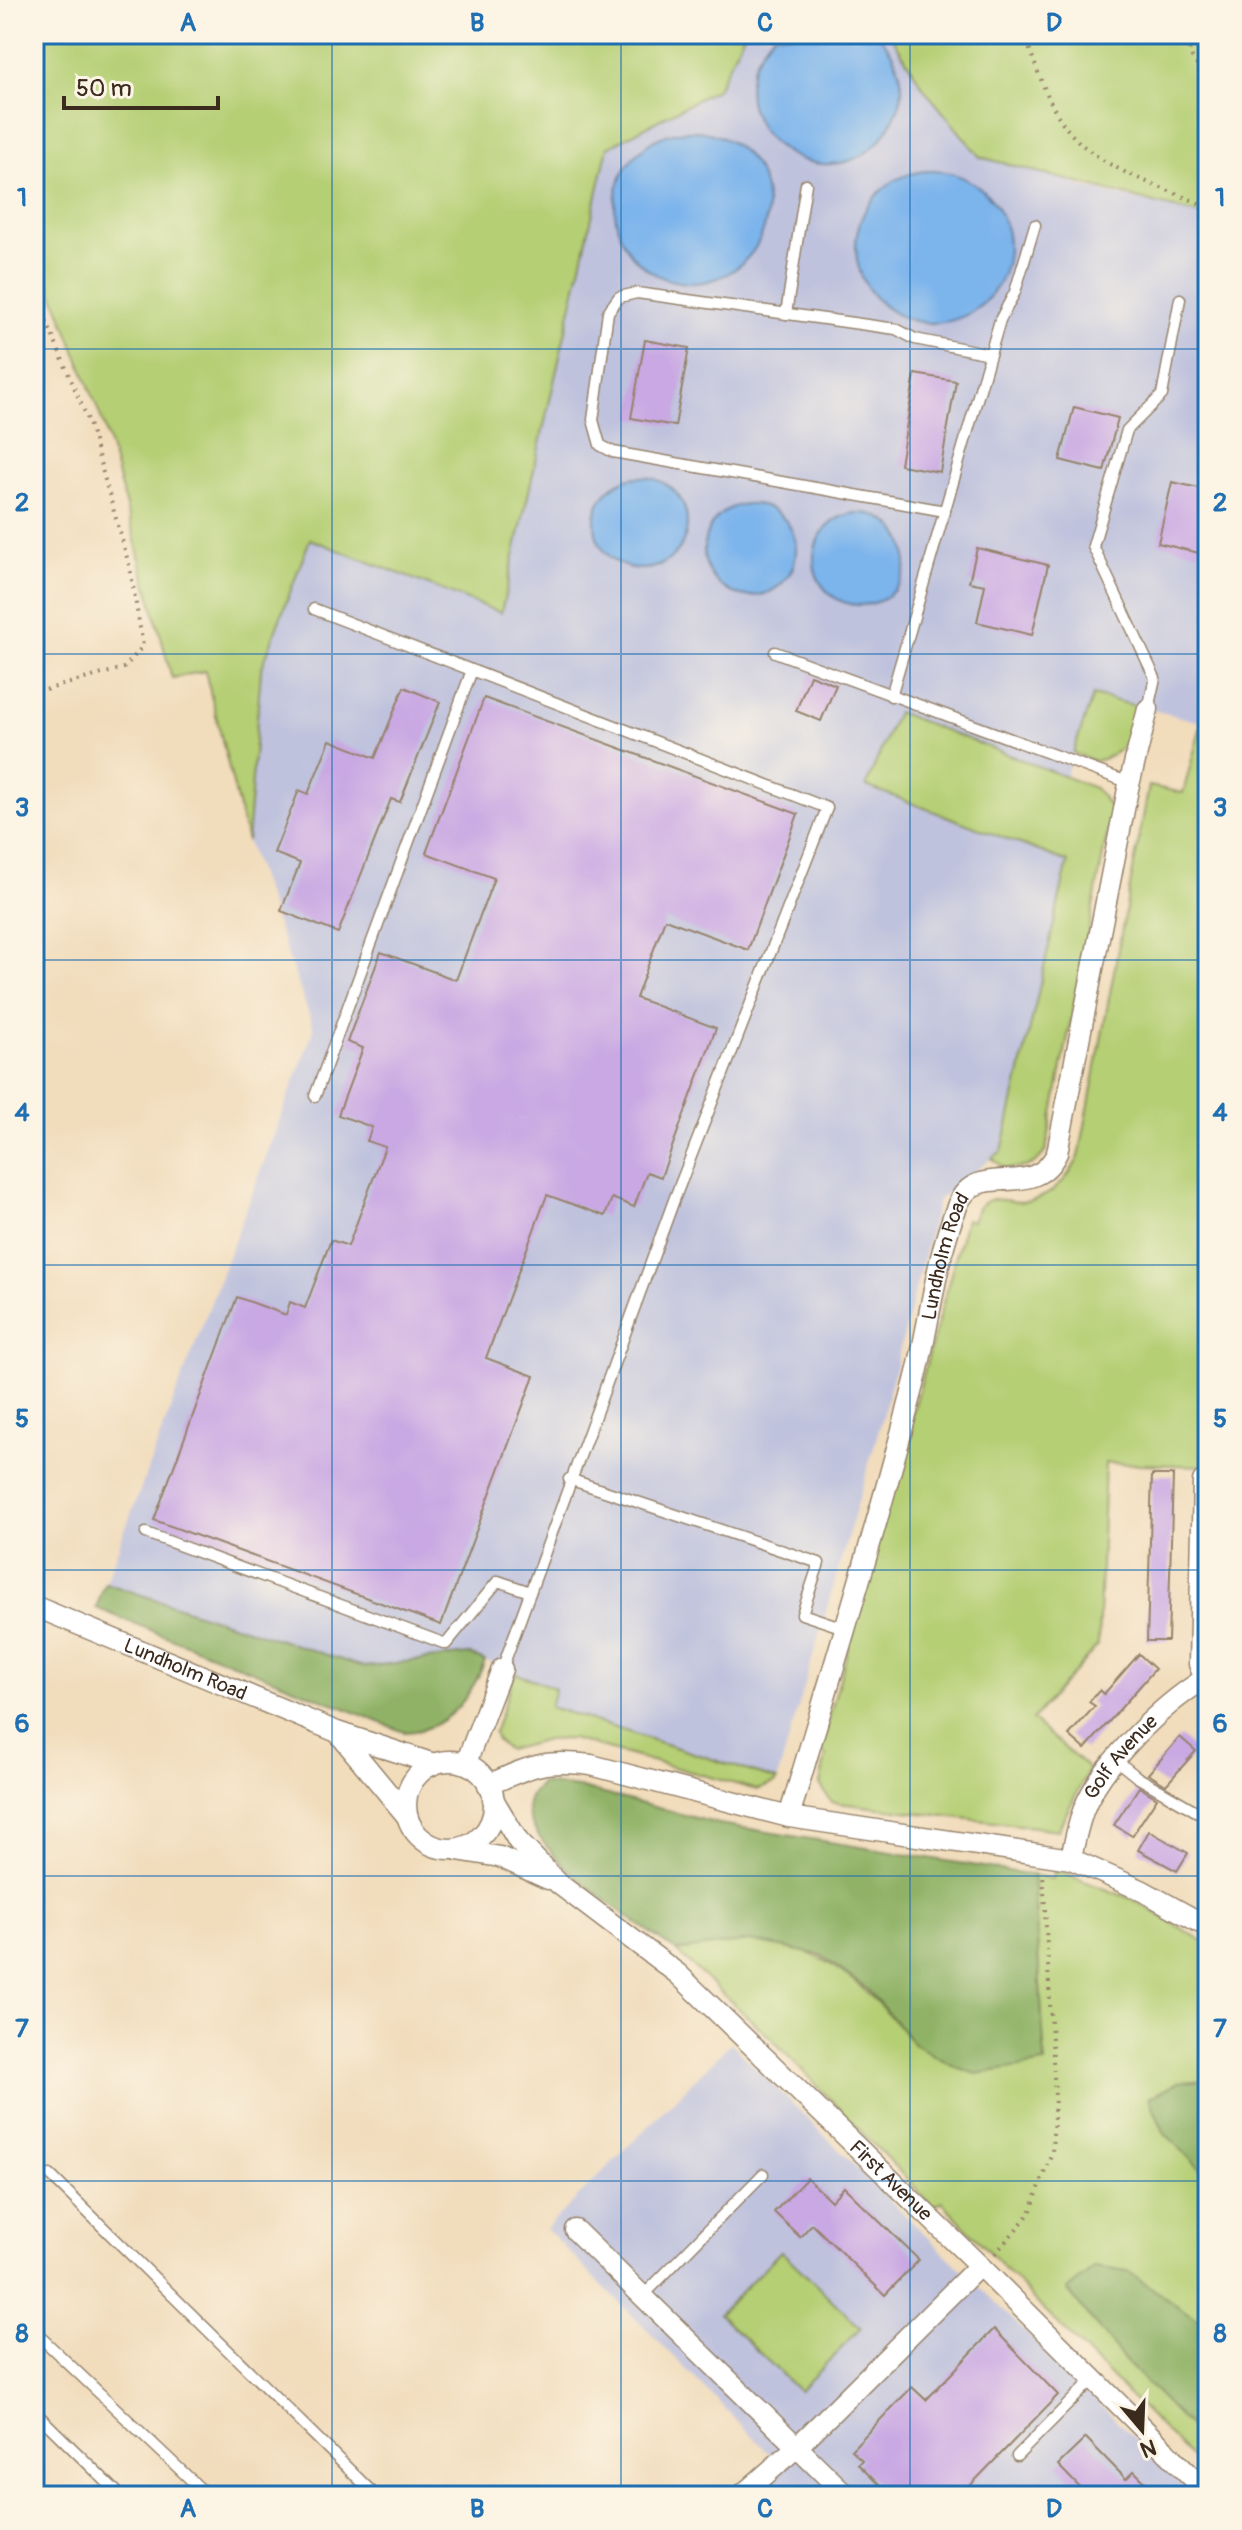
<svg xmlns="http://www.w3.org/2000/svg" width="1242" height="2530" font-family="Pangolin,sans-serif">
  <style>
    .industrial { fill: #bfc2dd }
    .green { fill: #b5cf74; stroke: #787c49; stroke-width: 2 }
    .forest { fill: #90b266; stroke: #666e42; stroke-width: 2 }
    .water { fill: #7bb4ec; stroke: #5b6f85; stroke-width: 2 }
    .building { fill: #c9a8e3 }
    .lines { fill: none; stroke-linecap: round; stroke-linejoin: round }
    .service-casing { stroke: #96836c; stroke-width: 13 }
    .minor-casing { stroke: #96836c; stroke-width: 23 }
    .path { stroke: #96836c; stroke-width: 4; stroke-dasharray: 2 6; stroke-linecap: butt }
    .service { stroke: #fff; stroke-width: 10 }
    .minor { stroke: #fff; stroke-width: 20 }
    .grid { fill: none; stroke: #1f6fb2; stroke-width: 2; stroke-opacity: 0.55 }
    .labels { text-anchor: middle; stroke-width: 8; stroke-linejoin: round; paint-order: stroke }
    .street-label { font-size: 20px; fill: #3b2a1e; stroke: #fcf5e5 }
    .neatline { fill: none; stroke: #1f6fb2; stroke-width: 3 }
    .grid-label { font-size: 26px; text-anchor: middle; font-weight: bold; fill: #1f6fb2 }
  </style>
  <rect width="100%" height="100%" fill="#fcf5e5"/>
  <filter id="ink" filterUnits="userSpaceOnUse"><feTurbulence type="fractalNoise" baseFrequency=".0125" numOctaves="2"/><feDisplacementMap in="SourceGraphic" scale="16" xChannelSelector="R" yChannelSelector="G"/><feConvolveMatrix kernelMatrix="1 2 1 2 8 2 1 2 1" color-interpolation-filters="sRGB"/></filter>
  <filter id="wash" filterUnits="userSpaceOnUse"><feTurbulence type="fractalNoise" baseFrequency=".006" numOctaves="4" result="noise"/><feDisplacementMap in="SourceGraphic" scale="32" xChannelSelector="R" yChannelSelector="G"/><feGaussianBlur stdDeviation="1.8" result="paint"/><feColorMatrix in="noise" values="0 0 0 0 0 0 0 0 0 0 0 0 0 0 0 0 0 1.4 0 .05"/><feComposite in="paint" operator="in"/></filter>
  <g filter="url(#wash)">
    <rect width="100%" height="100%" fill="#f1dcbb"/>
    <g class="industrial">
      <path d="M34,34H1020L1079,186L1208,217V724L1094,695L1065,777L897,712L867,787L1068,862L1001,1151L938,1200L882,1419L777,1780L550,1707L555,1688L468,1654L364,1667L105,1583L314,1029L247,841L205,671L172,678L104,425L34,244Z"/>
      <path d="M731,2043L900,2210L1194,2496H756L783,2467L546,2229Z"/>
    </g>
    <g class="green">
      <path d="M34,34H744L717,89L608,147L501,613L310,539L261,670L247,841L205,671L172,678L104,425L34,244Z"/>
      <path d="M890,34H1208V217L980,157L925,90Z"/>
      <path d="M1093,695L1137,706C1131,734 1126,756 1094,761L1073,753Z"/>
      <path d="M897,712L1095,788L1112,809L1046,1150C1037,1166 1022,1170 1004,1168L992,1158L1002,1151L1068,862L866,786Z"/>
      <path d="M1202,722L1208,724V1466L1105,1463L1098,1645L1032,1720L1089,1769L1058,1830L831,1802L820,1784L826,1755L820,1751L966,1219L972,1221C984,1185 1005,1206 1029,1201C1054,1196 1068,1178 1079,1157L1149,786L1183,793Z"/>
      <path d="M515,1673L555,1688L550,1707L777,1780L776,1783L757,1790L571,1739L547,1740L508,1750L497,1741L494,1733Z"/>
      <path d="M1054,1870L1132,1899L1208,1944V2474L1042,2308L942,2202L933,2206L774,2041L676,1951C700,1948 726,1940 750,1941C828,1944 868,1990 915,2045L1045,2063L1033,1875L1053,1879Z"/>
      <path d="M781,2251L861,2328L799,2391L719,2314Z"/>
    </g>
    <g class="forest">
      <path d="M105,1583L364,1667L468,1654L485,1661C470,1698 447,1731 404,1732L96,1608Z"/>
      <path d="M542,1783L585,1789L719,1824L1033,1875L1045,2063L976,2074L956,2067L915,2045L868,1990L820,1955L750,1941L676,1951C642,1926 521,1850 528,1803C530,1794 536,1789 542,1783Z"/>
      <path d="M1208,2080V2177L1164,2132L1149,2098L1178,2082Z"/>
      <path d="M1095,2267L1129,2272L1208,2327V2445L1126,2362L1067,2290Z"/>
    </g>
    <g class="water">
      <path d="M774,34H877C895,51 908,82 899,106C855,231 687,130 774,34Z"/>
      <circle cx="691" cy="207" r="76"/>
      <circle cx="932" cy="247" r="76"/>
      <circle cx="641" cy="523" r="46"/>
      <circle cx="750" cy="550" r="46"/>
      <circle cx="860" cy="559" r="46"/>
    </g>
    <g id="blocks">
      <g class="building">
        <path d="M645,340L689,348L675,426L631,418Z"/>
        <path d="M915,374L956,381L940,472L900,465Z"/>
        <path d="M1074,407L1118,418L1104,471L1060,460Z"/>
        <path d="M1172,482L1208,490V514L1199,553L1158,543Z"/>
        <path d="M977,548L1048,565L1032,635L977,622L985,585L969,582Z"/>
        <path d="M810,675L836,685L821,721L796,711Z"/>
        <path d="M404,687L440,702L400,802L391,799L338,933L281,911L300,863L274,853L299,790L308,794L330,740L375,758Z"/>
        <path d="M484,698L798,814L748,950L665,919L636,998L716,1028L661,1177L647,1172L634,1207L612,1198L605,1216L547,1195L486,1358L534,1376L441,1625L154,1520L237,1297L286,1315L290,1302L305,1308L331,1240L348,1246L385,1147L367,1141L372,1127L338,1115L363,1048L347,1042L381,952L456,980L494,878L426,853Z"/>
        <path d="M1152,1475H1173L1168,1641H1147Z"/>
        <path d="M1139,1654L1155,1669L1085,1749L1069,1735L1095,1706L1089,1702L1100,1690L1104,1694Z"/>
        <path d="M1180,1737L1196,1751L1166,1785L1148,1774Z"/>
        <path d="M1139,1787L1157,1798L1132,1836L1114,1825Z"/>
        <path d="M1149,1831L1188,1853L1177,1871L1138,1850Z"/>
        <path d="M807,2178L831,2201L844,2187L919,2260L885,2295L812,2224L800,2237L774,2212Z"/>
        <path d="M994,2329L1058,2395L960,2496H890L858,2464L862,2460L851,2450L912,2387L926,2400Z"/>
        <path d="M1086,2438L1126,2479L1134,2471L1159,2496H1088L1058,2465Z"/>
      </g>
    </g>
  </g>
  <g filter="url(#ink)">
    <use href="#blocks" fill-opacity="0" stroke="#96836c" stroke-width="2"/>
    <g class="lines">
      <g class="service-casing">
        <g id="service">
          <path d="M786,314L806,184"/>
          <path d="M945,511L613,452L600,445L593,420L608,312L619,297L637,293L896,329L915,339L990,354"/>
          <path d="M314,609L827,808L674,1200L502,1669"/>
          <path d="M775,652L1130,783"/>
          <path d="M891,696L1000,320L1015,292L1035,225"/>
          <path d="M1148,709L1155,678L1093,546L1127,430L1162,395L1180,299"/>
          <path d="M315,1096L472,670"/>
          <path d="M569,1479L819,1563L802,1614L844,1628"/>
          <path d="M146,1533L446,1644L498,1581L530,1592"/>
          <path d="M1116,1760L1137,1777L1208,1818"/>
          <path d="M50,2175L376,2496"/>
          <path d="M643,2296L763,2174"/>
          <path d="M34,2331L208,2496"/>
          <path d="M34,2411L121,2496"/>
          <path d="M1017,2456L1093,2379"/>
        </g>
      </g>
      <g class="minor-casing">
        <g id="minor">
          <path d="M1208,1480L1203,1481L1199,1664L1208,1687"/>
          <path id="s1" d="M34,1606L337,1732L434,1764"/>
          <path d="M340,1735L406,1815"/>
          <circle cx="450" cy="1805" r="44"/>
          <path d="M466,1763L502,1669"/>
          <path d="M488,1785C531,1766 544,1759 591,1765L789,1817L1071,1859L1143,1891L1208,1927"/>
          <path id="s2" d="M493,1799L518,1841L559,1884L678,1974L982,2268L1208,2493"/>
          <path id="s3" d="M789,1817C832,1672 877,1527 915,1381C930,1323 935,1259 958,1204C978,1158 1033,1203 1057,1153L1128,789L1148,709"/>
          <path d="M457,1850L500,1857L548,1879"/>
          <path id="s4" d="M1071,1859C1074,1843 1078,1826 1083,1811C1100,1765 1162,1705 1203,1680"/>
          <path d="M575,2230L847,2496"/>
          <path d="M741,2496L798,2446L979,2266"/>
        </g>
      </g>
      <g class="path">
        <path d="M1024,34C1036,65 1047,104 1068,130C1101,171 1162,186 1208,207"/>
        <path d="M1184,34L1193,61L1208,75"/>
        <path d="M34,292L88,420L130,568L143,646L124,668L34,693"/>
        <path d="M995,2254L1030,2213L1052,2152L1055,2097L1043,1872"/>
      </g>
      <use href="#service" class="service"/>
      <use href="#minor" class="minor"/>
    </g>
  </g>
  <path class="grid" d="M332,34V2496M621,34V2496M910,34V2496M34,349H1208M34,654H1208M34,960H1208M34,1265H1208M34,1570H1208M34,1876H1208M34,2181H1208"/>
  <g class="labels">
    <g class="street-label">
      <text dy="7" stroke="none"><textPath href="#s3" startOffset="582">Lundholm Road</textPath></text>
      <text dy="7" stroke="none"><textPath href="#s1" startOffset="164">Lundholm Road</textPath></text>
      <text dy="7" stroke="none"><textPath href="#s4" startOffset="116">Golf Avenue</textPath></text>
      <text dy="7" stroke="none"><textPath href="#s2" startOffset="554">First Avenue</textPath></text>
    </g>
  </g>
  <rect width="1242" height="2530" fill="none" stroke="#fcf5e5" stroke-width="88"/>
  <g transform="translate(1142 2430) rotate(161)" stroke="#fcf5e5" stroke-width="6" paint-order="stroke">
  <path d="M0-6L14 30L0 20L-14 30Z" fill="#3b2a1e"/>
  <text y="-12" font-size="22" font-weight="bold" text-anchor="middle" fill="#3b2a1e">N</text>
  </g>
  <path d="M64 96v12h154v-12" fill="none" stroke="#3b2a1e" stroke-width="4"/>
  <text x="76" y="96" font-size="24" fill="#3b2a1e" stroke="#fcf5e5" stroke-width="6" paint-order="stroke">50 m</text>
  <rect x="44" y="44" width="1154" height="2442" class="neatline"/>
  <g class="grid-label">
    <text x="188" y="31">A</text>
    <text x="477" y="31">B</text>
    <text x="765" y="31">C</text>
    <text x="1054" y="31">D</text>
    <text x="22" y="206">1</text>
    <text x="1220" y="206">1</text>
    <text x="22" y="511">2</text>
    <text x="1220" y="511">2</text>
    <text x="22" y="816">3</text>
    <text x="1220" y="816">3</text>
    <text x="22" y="1121">4</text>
    <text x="1220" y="1121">4</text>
    <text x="22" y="1427">5</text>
    <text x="1220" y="1427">5</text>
    <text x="22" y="1732">6</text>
    <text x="1220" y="1732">6</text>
    <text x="22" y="2037">7</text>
    <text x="1220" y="2037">7</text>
    <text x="22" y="2342">8</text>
    <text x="1220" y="2342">8</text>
    <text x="188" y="2517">A</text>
    <text x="477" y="2517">B</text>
    <text x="765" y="2517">C</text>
    <text x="1054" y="2517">D</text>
  </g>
</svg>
